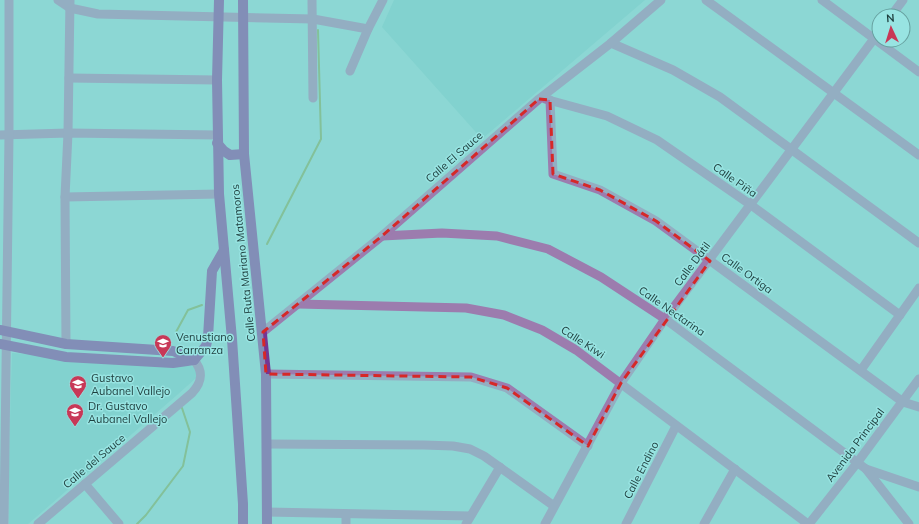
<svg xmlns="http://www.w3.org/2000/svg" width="919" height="524" font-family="Mulish,sans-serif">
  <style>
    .built { fill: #75ccc9 }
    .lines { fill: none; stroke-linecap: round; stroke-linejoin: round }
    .stream { stroke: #78a654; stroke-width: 2 }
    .minor { stroke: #9c7cae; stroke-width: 9 }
    .major { stroke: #753694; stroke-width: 10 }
    .marked { fill: none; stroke: #d62828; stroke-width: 3; stroke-dasharray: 8 5; stroke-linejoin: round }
    .labels { text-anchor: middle; stroke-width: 3; stroke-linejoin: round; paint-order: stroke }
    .street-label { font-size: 11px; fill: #1d3d3c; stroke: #98e4e2 }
    .poi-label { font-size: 11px; fill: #1d3d3c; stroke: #98e4e2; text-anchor: start }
  </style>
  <rect width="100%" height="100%" fill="#8cd7d4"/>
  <g class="built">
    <path d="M394,0H645L482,139L382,27Z"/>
    <path d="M12,353L190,366L202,368L196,378L177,395L28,524H9V459Z"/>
  </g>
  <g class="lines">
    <g class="stream">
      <path d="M267,244L321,139L318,30"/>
      <path d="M176,332L188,310L202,305"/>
      <path d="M137,524L146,515L183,466L190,432L182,408"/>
    </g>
    <g class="minor">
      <path d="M58,0L70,8L98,14L313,19L368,29"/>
      <path d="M312,0L313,98"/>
      <path d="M706,0L919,155"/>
      <path d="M822,0L919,72"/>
      <path d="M891,16L903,0"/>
      <path d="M611,43L673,70L720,97L919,243"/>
      <path d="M350,71L368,29L383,0"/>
      <path d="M69,78L217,80"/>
      <path d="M545,99L607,116L657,140L751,205L900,315"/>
      <path d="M550,100L553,174L600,190L656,221L903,402L919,407"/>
      <path d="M0,135L68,133L217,135"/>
      <path d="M65,197L219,194"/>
      <path d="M382,236L442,233L497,236L548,249L601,277L665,319L866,469L919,487"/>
      <path d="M298,304L466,308L504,315L542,330L576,350L808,524"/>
      <path d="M263,332L382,236L539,99L611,43L661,0"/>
      <path d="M66,344L65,197L68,133L70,0"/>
      <path d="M861,370L919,288"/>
      <path d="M266,374L471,377L507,388L588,446"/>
      <path d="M267,444L424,445L453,446L470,449L484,456L554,506"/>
      <path d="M866,469L909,524"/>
      <path d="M85,484L119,524"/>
      <path d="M267,512L470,516"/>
      <path d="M4,524L9,135V0"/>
      <path d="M38,524L192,393C202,382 204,372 194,360"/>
      <path d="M346,524V514"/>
      <path d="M466,524L500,467"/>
      <path d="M545,524L621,383L665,319L879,32"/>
      <path d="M626,524L676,426"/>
      <path d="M704,524L735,469"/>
      <path d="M809,524L857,463L919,379"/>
    </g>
    <g class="major">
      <path d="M219,0L217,80L219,194L232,339L243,504V524"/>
      <path d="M243,0L244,154L266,374L267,524"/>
      <path d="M217,143L224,151L230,155L244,154"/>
      <path d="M0,330L66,344L173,351L194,360"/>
      <path d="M0,344L66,357L173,363L194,360"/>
      <path d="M194,360L206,346L208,337L212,271L224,250"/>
    </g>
  </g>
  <path d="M0 0H919V524H0ZM539,99L550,100L553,174L600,190L656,221L710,261L621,383L588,446L507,388L471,377L266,374L263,332L382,236Z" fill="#8cd7d4" fill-opacity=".55" fill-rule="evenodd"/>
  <path class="marked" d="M539,99L550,100L553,174L600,190L656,221L710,261L621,383L588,446L507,388L471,377L266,374L263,332L382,236Z"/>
  <defs>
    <g id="school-pin" transform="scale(0.9)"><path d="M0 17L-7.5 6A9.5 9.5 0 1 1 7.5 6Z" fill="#c83857" stroke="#98e4e2"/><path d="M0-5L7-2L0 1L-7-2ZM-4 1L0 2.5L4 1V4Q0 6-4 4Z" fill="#fff"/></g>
  </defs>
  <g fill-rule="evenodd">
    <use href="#school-pin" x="163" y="343"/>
    <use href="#school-pin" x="78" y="384"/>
    <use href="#school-pin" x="75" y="412"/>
  </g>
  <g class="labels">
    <g class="street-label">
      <text transform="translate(454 157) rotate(-41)" y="4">Calle El Sauce</text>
      <text transform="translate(735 180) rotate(35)" y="4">Calle Piña</text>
      <text transform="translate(243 263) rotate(-96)" y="4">Calle Ruta Mariano Matamoros</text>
      <text transform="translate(692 264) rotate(-53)" y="4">Calle Dátil</text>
      <text transform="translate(747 273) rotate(36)" y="4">Calle Ortiga</text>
      <text transform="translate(672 311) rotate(35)" y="4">Calle Nectarina</text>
      <text transform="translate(583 342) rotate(33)" y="4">Calle Kiwi</text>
      <text transform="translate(855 445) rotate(-53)" y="4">Avenida Principal</text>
      <text transform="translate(94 461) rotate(-40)" y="4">Calle del Sauce</text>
      <text transform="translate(641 470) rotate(-63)" y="4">Calle Endino</text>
    </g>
    <g class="poi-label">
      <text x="176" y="341">Venustiano<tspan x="176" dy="13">Carranza</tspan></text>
      <text x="91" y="382">Gustavo<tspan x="91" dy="13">Aubanel Vallejo</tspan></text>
      <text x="88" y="410">Dr. Gustavo<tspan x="88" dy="13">Aubanel Vallejo</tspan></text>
    </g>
  </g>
  <g transform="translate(891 28) rotate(356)"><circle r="19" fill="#98e4e2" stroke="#67a1a0"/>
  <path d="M0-3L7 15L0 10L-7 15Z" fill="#c83857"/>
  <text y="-6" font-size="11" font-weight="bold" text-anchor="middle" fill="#1d3d3c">N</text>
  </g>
</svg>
